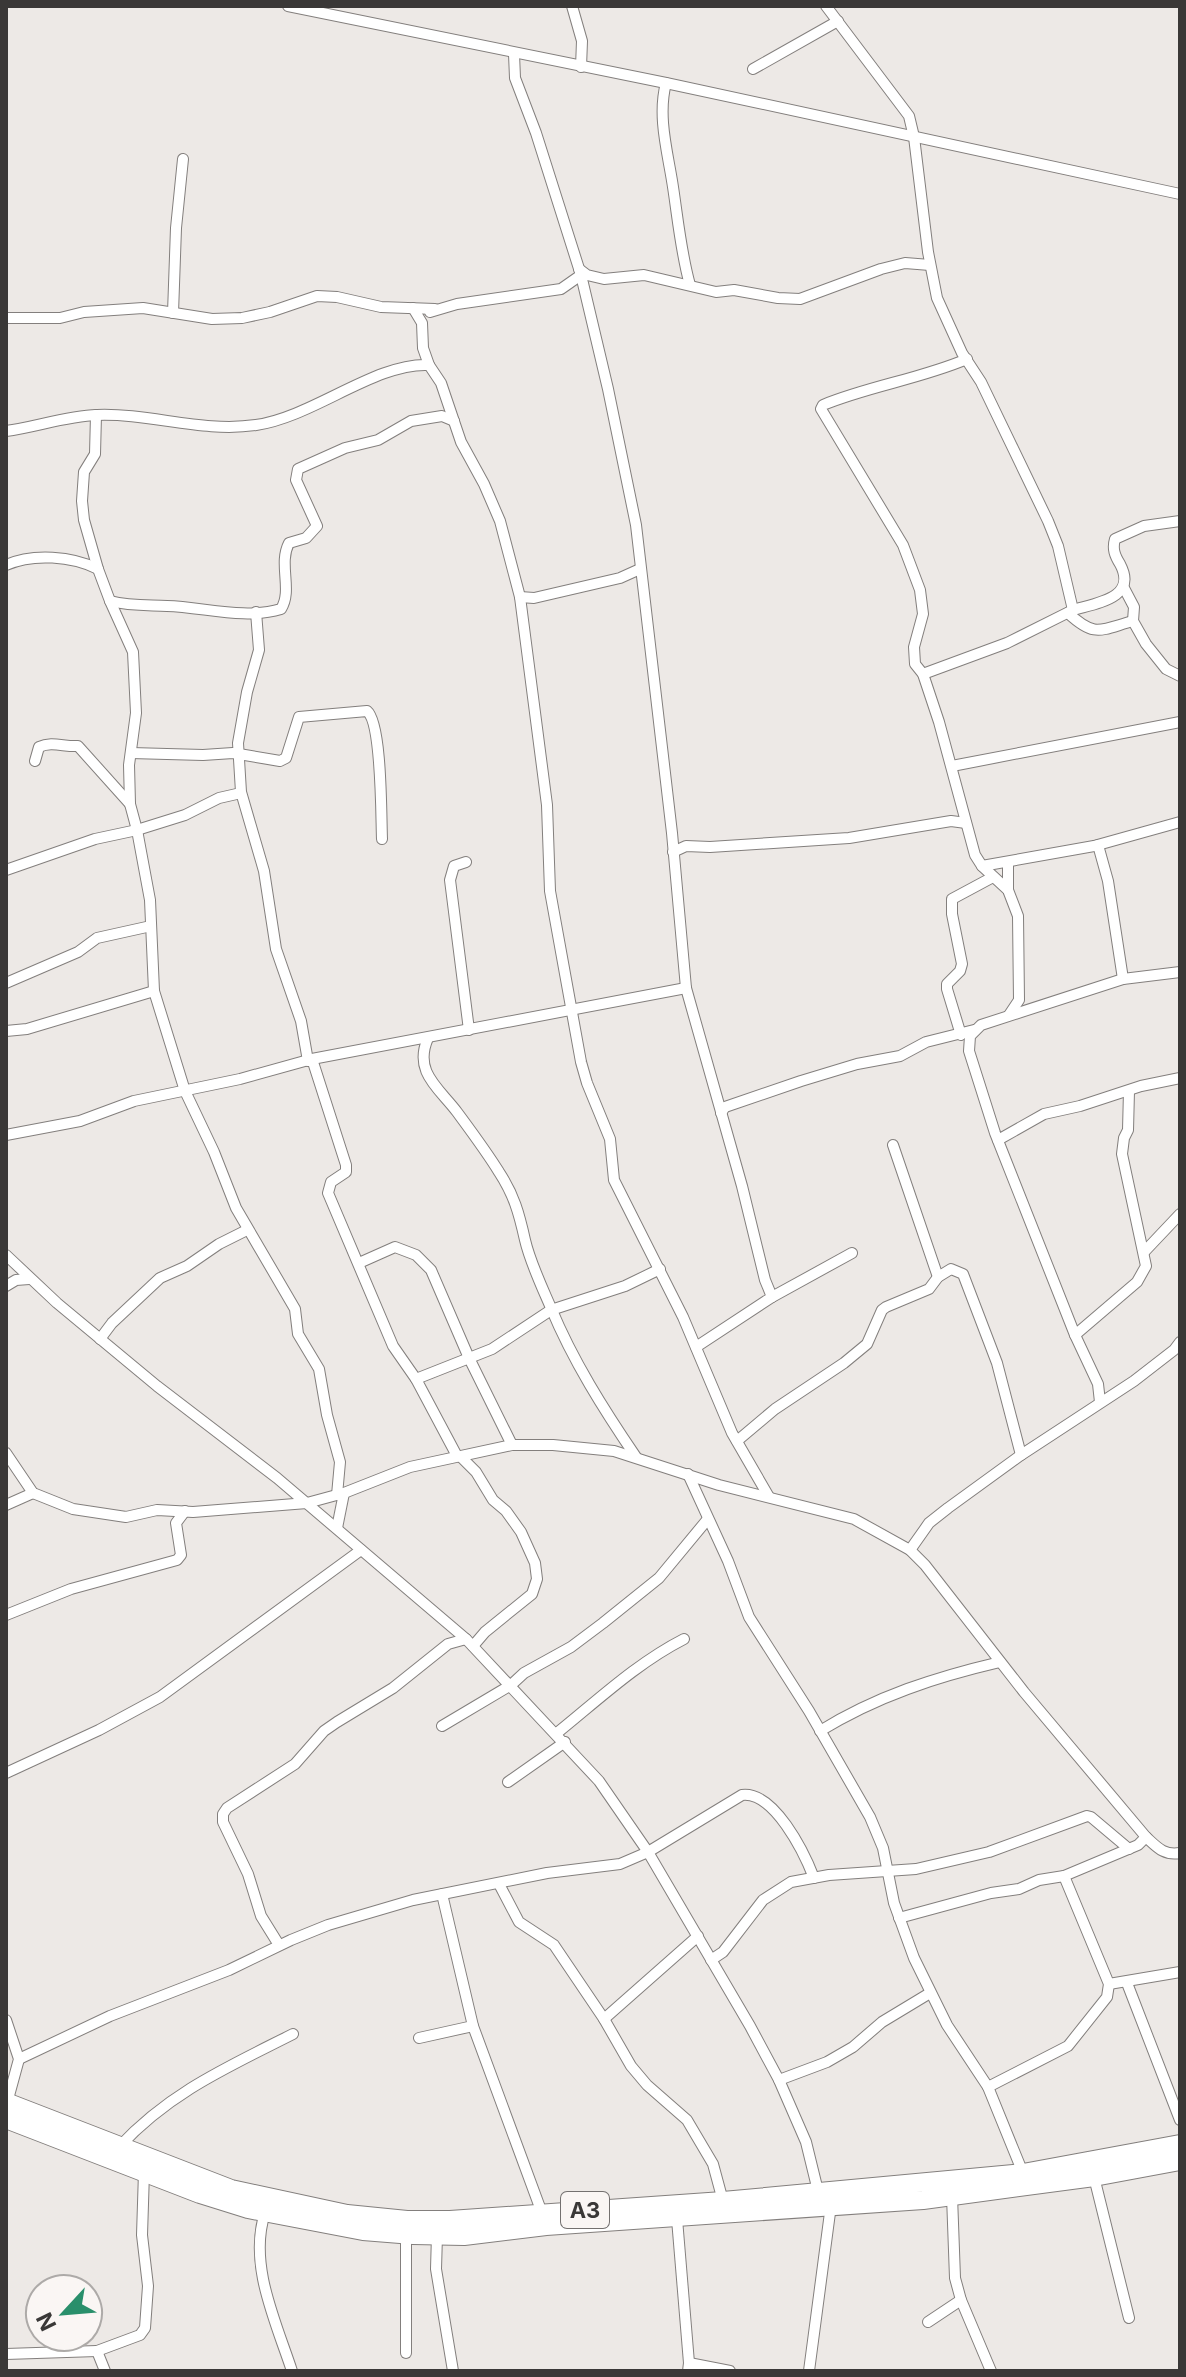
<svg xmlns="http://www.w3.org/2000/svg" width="1186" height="2377" font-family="Inter,sans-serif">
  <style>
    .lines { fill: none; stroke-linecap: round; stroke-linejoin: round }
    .street-casing { stroke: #837f7d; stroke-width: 12 }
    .highway-casing { stroke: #837f7d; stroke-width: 20 }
    .street { stroke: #fff; stroke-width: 10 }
    .highway { stroke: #fff; stroke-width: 18 }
    .labels { text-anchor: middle; stroke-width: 6; stroke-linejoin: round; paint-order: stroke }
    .shield { fill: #faf6f4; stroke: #747170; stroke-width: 2 }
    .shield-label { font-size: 22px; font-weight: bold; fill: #3a3837 }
  </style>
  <rect width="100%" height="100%" fill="#ede9e6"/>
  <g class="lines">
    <g class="street-casing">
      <g id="street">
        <path d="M288,6L666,83L1180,194"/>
        <path d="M572,6L582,41L581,67"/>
        <path d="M826,6L909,116L914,137L928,252L937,298L962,353L981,382L1048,521L1058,546L1073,610C1097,603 1138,598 1120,564C1115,556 1112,549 1115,539L1144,526L1180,521"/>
        <path d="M514,54L515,78L536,133L581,275L608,389L636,525L672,833L686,988L742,1186L765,1280L772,1297L696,1347"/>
        <path d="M753,69L838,21"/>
        <path d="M666,83C657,117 668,153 673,187C678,220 681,253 690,285"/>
        <path d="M579,269L587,275L604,279L644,275L716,292L734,290L778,298L800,299L881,269L905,263L930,265"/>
        <path d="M413,308L422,323L423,348L429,365L441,383L461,442L484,484L500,521L520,597L547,805L550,891L581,1062L587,1083L610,1139L614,1180L683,1317L732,1433L769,1497"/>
        <path d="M430,312L457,304L561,289L581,275"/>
        <path d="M173,313L176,228L183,159"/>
        <path d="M6,318H60L84,312L143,308L212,319L242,318L270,312L317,296L337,297L381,307L435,309"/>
        <path d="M967,359C920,379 869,386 823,405L821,409L903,545L920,590L923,614L914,647L915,664L923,674L939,722L975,855L982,866L1008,890L1018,916L1019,1000L1009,1015"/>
        <path d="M96,415L95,454L84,472L82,501L84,520L98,569L110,601L133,652L136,713L129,765L130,804L137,830L150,900L154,991L185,1091L214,1152L236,1208L295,1309L298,1334L319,1369L327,1415L340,1462L337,1495"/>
        <path d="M6,431C36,427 66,416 97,415C150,413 203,433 256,425C313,417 376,362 429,365"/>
        <path d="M6,565C33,553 72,556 98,569"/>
        <path d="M1124,588L1134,607L1133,621L1146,644L1166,669L1180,676"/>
        <path d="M520,597L534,598L620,578L640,569"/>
        <path d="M110,601C130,606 146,605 167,606C204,607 244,620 281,609C293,590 278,564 289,543L306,538L317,526L296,480L298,469L345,448L378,440L411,421L442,416L454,421"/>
        <path d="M256,612L259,650L247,692L238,743L241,792L264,871L276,949L301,1021L308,1061"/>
        <path d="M1068,613C1095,638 1100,630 1133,621"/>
        <path d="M923,674L1007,643L1073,610"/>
        <path d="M131,753L203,755L233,753L280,761L286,758L299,717L367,711C382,723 381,816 382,839"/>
        <path d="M35,761L39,747C52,741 64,747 78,746L130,804"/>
        <path d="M952,766L1180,722"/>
        <path d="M1098,845L1108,881L1123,979"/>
        <path d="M673,852L686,846L710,847L849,838L951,821L966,823"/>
        <path d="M466,862L454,866L450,880L469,1030"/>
        <path d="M982,866L1094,846L1180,822"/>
        <path d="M6,870L95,839L137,830L185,815L219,798L241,793"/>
        <path d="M1008,890V863"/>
        <path d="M6,983L78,952L97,938L151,926"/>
        <path d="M6,1031L27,1029L154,991"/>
        <path d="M961,1035L947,989V984L960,971L962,964L952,914V899L993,877"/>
        <path d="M428,1038C413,1072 439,1088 457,1112C471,1131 486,1151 499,1172C514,1195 519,1213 525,1240C530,1262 542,1287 551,1308C573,1361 604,1410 636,1457"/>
        <path d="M312,1059L346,1165V1172L331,1182L328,1193L393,1346L416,1379"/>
        <path d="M721,1113L725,1107L801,1081L857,1064L900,1056L926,1042L974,1030"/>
        <path d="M6,1135L80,1121L134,1101L240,1079L312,1059L686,988"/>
        <path d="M998,1140L1044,1114L1080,1106L1141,1086L1180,1078"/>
        <path d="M893,1145L938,1277"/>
        <path d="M1145,1251L1180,1214"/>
        <path d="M6,1255L57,1303L157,1386L277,1478L466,1639L599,1781L648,1852L750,2026L779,2080L806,2142L818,2191"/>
        <path d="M359,1263L395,1247L416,1255L431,1270L469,1358L512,1445"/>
        <path d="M6,1286L16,1280L29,1279"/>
        <path d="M772,1297L852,1253"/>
        <path d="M1075,1335L1137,1282L1146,1266L1122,1154L1124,1138L1128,1130L1129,1091"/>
        <path d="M100,1339L112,1323L160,1278L187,1266L219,1244L247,1230"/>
        <path d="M1100,1402L1098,1384L1075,1335L995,1133L969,1051L970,1036L981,1025L1123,979L1180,972"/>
        <path d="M737,1441L775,1409L844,1363L867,1344L882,1310L886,1307L929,1289L938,1277L951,1269L963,1274L997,1363L1021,1455"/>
        <path d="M6,1453L33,1493L73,1509L126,1517L157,1510L193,1512L307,1503L344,1493L410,1467L512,1445H553L614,1451L719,1485L854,1519L910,1550L925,1565L1024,1692L1146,1837C1157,1847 1164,1856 1180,1853"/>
        <path d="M457,1456L416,1379L492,1349L551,1310L625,1286L660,1269"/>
        <path d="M460,1456L476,1472L493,1500L506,1511L521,1532L535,1563L537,1579L532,1594L485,1632L473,1646"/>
        <path d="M688,1474L728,1561L749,1617L809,1711L870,1817L883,1848L894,1903L914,1958L947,2025L988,2087L1023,2173"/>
        <path d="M6,1505L33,1493"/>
        <path d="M337,1528L344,1493"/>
        <path d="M910,1550L929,1523L948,1508L1021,1455L1134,1381L1174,1350L1180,1342"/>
        <path d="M6,1615L71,1589L177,1560L181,1555L176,1523L185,1511"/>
        <path d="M442,1726L511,1685L524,1673L571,1647L603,1623L659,1578L707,1520"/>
        <path d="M820,1731C877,1696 936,1677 1000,1662"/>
        <path d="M557,1733C598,1700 637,1663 684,1639"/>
        <path d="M6,1773L99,1730L160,1697L361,1550"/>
        <path d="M508,1782L565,1742"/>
        <path d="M499,1884L519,1922L554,1945L604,2019L631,2066L647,2085L687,2120L713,2164L723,2201"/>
        <path d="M442,1894L473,2026L542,2213"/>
        <path d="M899,1918L991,1893L1019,1889L1039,1880L1064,1876L1138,1845L1146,1837"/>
        <path d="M279,1945L261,1916L248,1874L223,1822V1814L227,1808L295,1764L324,1731L337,1722L393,1688L448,1644L466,1639"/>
        <path d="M711,1960L723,1952L763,1900L791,1882L829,1875L916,1869L989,1852L1087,1816L1091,1817L1129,1849"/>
        <path d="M1127,1983L1180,2120"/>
        <path d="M1109,1984L1180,1972"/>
        <path d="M604,2019L698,1936"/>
        <path d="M6,2020L19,2059L7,2103"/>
        <path d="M419,2038L473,2026"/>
        <path d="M19,2059L110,2016L229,1970L291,1940L328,1925L413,1900L547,1873L620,1864L648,1852L742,1795C774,1791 804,1852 814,1878"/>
        <path d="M779,2080L827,2062L853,2047L882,2022L930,1993"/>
        <path d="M988,2087L1068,2046L1107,1997L1109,1984L1064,1876"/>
        <path d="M119,2147C170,2092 228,2067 293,2034"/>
        <path d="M1094,2177L1129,2318"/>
        <path d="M952,2196L955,2278L961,2300L991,2371"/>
        <path d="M265,2213C248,2264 276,2322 292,2371"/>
        <path d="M677,2219L689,2363"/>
        <path d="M406,2234V2353"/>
        <path d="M437,2235L436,2269L453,2371"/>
        <path d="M928,2322L961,2300"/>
        <path d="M6,2354L97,2351"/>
        <path d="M105,2371L97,2351L140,2335L145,2328L148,2286L142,2235L144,2172"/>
        <path d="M688,2371L689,2363L730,2371"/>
        <path d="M809,2371L831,2205"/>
      </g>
    </g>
    <g class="highway-casing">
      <g id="highway">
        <path d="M6,2102L231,2189L347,2214L407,2220H450L723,2201L1023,2173L1180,2144"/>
        <path d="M6,2119L200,2194L248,2209L363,2231L413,2235L464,2236L546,2226L923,2200L1094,2177L1180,2161"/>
      </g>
    </g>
    <use href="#street" class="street"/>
    <use href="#highway" class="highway"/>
  </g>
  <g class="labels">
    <rect class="shield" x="561" y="2192" width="48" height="36" rx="6"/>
    <g class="shield-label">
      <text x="585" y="2218">A3</text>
    </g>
  </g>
  <rect width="1186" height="2377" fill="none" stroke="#3a3837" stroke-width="16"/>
  <g transform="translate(64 2313) rotate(244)"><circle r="38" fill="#faf6f4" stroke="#adaaa8" stroke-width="2"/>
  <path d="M0-6L14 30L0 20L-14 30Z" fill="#298f6b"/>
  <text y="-12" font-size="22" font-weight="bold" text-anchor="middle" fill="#3a3837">N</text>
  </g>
</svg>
